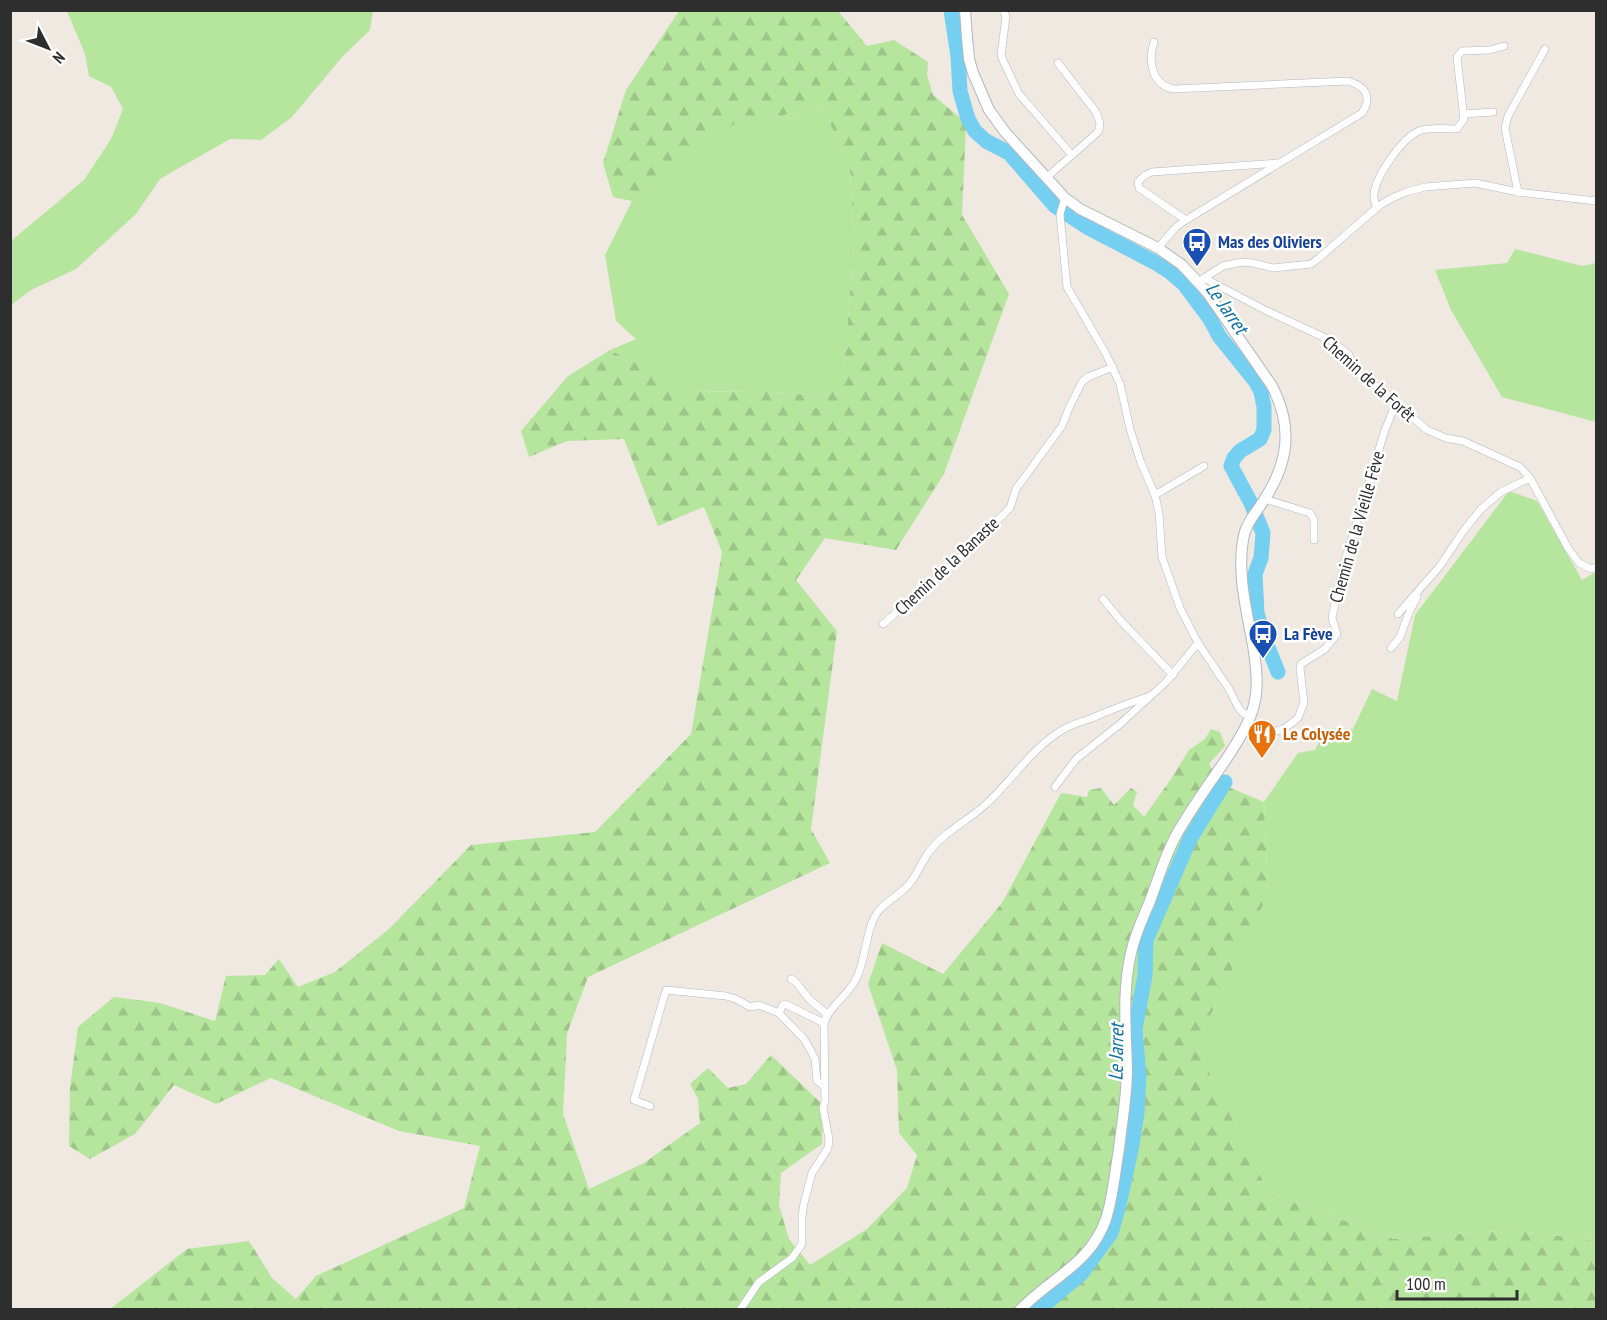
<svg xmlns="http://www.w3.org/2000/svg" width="1607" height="1320" font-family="'PT Sans Narrow',sans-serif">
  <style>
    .grass { fill: #b6e59e }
    .forest { fill: url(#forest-firs) }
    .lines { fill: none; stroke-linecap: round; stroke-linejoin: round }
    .river { stroke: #75cff0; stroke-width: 15 }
    .street-casing { stroke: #b4b7c1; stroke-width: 8 }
    .secondary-casing { stroke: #b4b7c1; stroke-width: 12 }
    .street { stroke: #fff; stroke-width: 7 }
    .secondary { stroke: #fff; stroke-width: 10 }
    .labels { text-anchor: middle; stroke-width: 5; stroke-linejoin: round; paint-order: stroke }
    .transit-label { font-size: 18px; font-weight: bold; fill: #164399; stroke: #fff; text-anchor: start }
    .street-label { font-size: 18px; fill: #2e2e2e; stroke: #fff }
    .food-label { font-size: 18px; font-weight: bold; fill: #c56008; stroke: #fff; text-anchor: start }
    .water-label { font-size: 20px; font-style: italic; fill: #0d6fa3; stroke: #fff }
  </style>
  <defs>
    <pattern id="forest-firs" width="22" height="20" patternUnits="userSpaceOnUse" patternTransform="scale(1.5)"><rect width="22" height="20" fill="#b6e59e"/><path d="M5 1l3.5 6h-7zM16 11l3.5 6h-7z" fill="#9dc588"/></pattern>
  </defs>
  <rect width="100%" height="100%" fill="#efe9e1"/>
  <g class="grass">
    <path d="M67,11H373L370,30L343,56L292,117L261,140L230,139L160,179L136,214L76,269L31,290L11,305V241L84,180L111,139L123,109L111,87L89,76L85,54Z"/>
    <path d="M821,104L850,167L854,245L844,367L821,396L774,392L675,391L647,368L610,350L636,339L616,321L605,255L632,201L658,179L743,117H778Z"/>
    <path d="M1515,249L1582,266L1596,263V422L1502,397L1451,310L1435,270L1507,263Z"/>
    <path d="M1509,491L1537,501L1582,580L1594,573L1596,574V1241L1512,1230L1394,1239L1269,1193L1196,1046L1268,894L1264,802L1298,753L1315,750L1326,728L1353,729L1372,689L1397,701L1415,615Z"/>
  </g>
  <path class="forest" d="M679,11H838L867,46L894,40L928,62L927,75L933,95L966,123L962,215L1009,294L944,474L896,550L825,538L796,580L837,631L811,829L830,863L588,977L567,1034L563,1114L589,1189L644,1163L700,1123L698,1099L690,1084L708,1068L728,1088L746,1084L771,1055L823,1105L822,1144L781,1173L779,1205L789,1239L810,1265L867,1229L907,1188L917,1155L899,1133L897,1070L868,984L882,943L943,974L1002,903L1061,793L1087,797L1089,790L1101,788L1114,805L1131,788L1137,792L1133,805L1144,817L1171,779L1189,750L1205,739L1211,729L1220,732L1225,746L1209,764L1219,783L1264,802L1268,894L1196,1046L1269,1193L1394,1239L1512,1230L1596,1241V1309H110L187,1249L249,1241L272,1278L296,1299L316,1276L464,1208L480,1146L399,1131L271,1078L216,1104L174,1085L135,1134L90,1159L69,1146L70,1088L78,1027L114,997L160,1003L215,1021L226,976L265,975L279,959L298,987L335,972L389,929L471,845L595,832L691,734L722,552L704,507L658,526L624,439L567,441L529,457L521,431L568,376L610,350L647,368L675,391L774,392L820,396L844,367L854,245L850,167L821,104L778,117L743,118L658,179L632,201L613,197L603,163L626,90Z"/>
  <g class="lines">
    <g class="river">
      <path d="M951,10L958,56L960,91L968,119L975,131L986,141L1009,153L1055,206L1087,227L1154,262L1170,272L1184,284L1210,319L1219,336L1256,382L1261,392L1264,407V430L1260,439L1240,451L1234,458L1231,466L1251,503L1263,533L1261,558L1255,574L1257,613L1264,637L1278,672"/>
      <path d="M1038,1310L1081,1274L1111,1233L1119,1205L1131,1150L1137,1113L1139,1077L1135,1029L1145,976L1146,940L1190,839L1225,782"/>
    </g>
    <g class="street-casing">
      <g id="street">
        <path d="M1003,10L1006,16L1001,56L1019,94L1072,155"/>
        <path d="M1154,42C1148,60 1151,84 1173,89L1348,81C1365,86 1373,96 1362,113L1186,220L1176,227L1158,248"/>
        <path d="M1463,114L1493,112"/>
        <path d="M1046,178L1097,133L1099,130L1100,123L1096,112L1058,63"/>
        <path d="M1518,192L1505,128L1508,116L1545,49"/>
        <path d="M1065,198L1060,214L1067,287L1106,354L1120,384L1130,429L1141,463L1155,495L1159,513L1162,557L1180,608L1198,643L1229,689L1238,707L1243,713L1251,717"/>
        <path d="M1377,208C1375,203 1373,199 1374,194C1376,176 1402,138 1419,131C1430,127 1445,129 1457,129L1464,119L1457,57L1462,51L1490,50L1504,46"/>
        <path d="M1186,220L1139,188L1138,182C1142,177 1145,174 1152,172L1278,163"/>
        <path d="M1204,278L1223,266L1242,262L1253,263L1273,268L1311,264L1319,258L1380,205L1392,198L1406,192L1425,187L1475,183L1518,192L1596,201"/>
        <path d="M1199,282L1204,278L1265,310L1332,341L1349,355L1355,370L1364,379L1377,386L1427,430L1446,438L1463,441L1520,467L1530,478L1568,548L1579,563L1591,569L1596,567"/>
        <path d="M1155,495L1204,466"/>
        <path d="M1265,499L1310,513L1314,520V540"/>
        <path d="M1103,599L1121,621L1173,675"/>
        <path d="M1398,614L1440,566L1464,530L1481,509L1501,492L1530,478"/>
        <path d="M883,624L957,560L1010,508L1016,489L1062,426L1069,408L1082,382L1088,377L1113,367"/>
        <path d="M1391,648L1400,637L1408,615L1417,597"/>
        <path d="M1246,728L1258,735H1267L1285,728L1298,718L1304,703L1300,668L1301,664L1325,649L1337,634L1332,618L1339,584L1346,557L1385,430L1396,403"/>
        <path d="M1055,787L1076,759L1120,724L1166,682L1198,643"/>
        <path d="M791,979L795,981L810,1000L827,1014"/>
        <path d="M824,1023L785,1004L783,1005L779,1013L804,1039L811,1051L815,1059L817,1081L824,1086"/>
        <path d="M650,1106L634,1100L666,990L726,996L736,999L750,1007L759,1005L779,1013"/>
        <path d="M740,1310L759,1282L792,1258L802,1244V1216L804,1203L812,1173L828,1148L829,1139L823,1108L825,1101L824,1023C830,1005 848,996 856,979C866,960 865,936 874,918C882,902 900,896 910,883C918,873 922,861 929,852C944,832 967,821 985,805C1012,781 1032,747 1064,729C1072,724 1081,722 1090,719C1110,710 1129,703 1150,696"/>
      </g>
    </g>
    <g class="secondary-casing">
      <path id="secondary" d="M965,10L967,38L969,59L973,73L989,110L1005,132L1065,198L1080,209L1158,248L1182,265L1207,292L1272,386C1293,426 1289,462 1264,500C1256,513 1245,524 1243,540C1237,574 1247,612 1253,645C1256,665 1259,686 1254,705C1249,724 1239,739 1229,755C1214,777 1198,799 1184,822C1168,846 1160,874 1150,901C1143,918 1135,934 1131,953C1122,991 1126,1030 1127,1069C1127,1096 1122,1122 1119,1149C1115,1172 1113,1197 1106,1219C1090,1265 1051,1277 1020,1310"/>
    </g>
    <use href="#street" class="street"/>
    <use href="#secondary" class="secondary"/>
  </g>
  <defs>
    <g id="bus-pin" transform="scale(1.5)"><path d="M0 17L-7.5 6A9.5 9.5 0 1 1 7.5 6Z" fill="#1a4fb4" stroke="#fff"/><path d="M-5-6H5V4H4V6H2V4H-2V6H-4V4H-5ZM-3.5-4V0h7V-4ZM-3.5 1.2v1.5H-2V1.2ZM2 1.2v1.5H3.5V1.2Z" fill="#fff"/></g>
    <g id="restaurant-pin" transform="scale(1.5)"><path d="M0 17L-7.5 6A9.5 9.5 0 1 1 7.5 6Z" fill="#e8710a" stroke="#fff"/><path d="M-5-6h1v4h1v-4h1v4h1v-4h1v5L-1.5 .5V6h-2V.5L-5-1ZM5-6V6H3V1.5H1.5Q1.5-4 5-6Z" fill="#fff"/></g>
  </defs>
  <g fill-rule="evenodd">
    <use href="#bus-pin" x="1197" y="242"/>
    <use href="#bus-pin" x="1263" y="634"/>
    <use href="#restaurant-pin" x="1262" y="734"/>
  </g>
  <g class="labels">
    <g class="transit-label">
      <text x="1218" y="248">Mas des Oliviers</text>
      <text x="1284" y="640">La Fève</text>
    </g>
    <g class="street-label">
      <text transform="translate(1369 379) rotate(42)" y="6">Chemin de la Forêt</text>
      <text transform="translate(1357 527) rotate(-74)" y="6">Chemin de la Vieille Fève</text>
      <text transform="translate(947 566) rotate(-43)" y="6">Chemin de la Banaste</text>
    </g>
    <g class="food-label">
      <text x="1283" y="740">Le Colysée</text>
    </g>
    <g class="water-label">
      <text transform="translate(1227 308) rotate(55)" y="7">Le Jarret</text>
      <text transform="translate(1116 1052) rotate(-89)" y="7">Le Jarret</text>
    </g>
  </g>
  <rect width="1607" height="1320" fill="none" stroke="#2e2e2e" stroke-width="24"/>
  <g transform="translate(48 48) rotate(132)" stroke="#ffffff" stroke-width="4.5" paint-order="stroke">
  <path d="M0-4.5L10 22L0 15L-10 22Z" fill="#2e2e2e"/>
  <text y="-9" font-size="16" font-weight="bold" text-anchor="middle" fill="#2e2e2e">N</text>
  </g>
  <path d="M1397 1290v9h120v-9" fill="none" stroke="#2e2e2e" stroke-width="3"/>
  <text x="1406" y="1290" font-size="18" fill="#2e2e2e" stroke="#ffffff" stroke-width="4.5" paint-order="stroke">100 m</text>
</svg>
